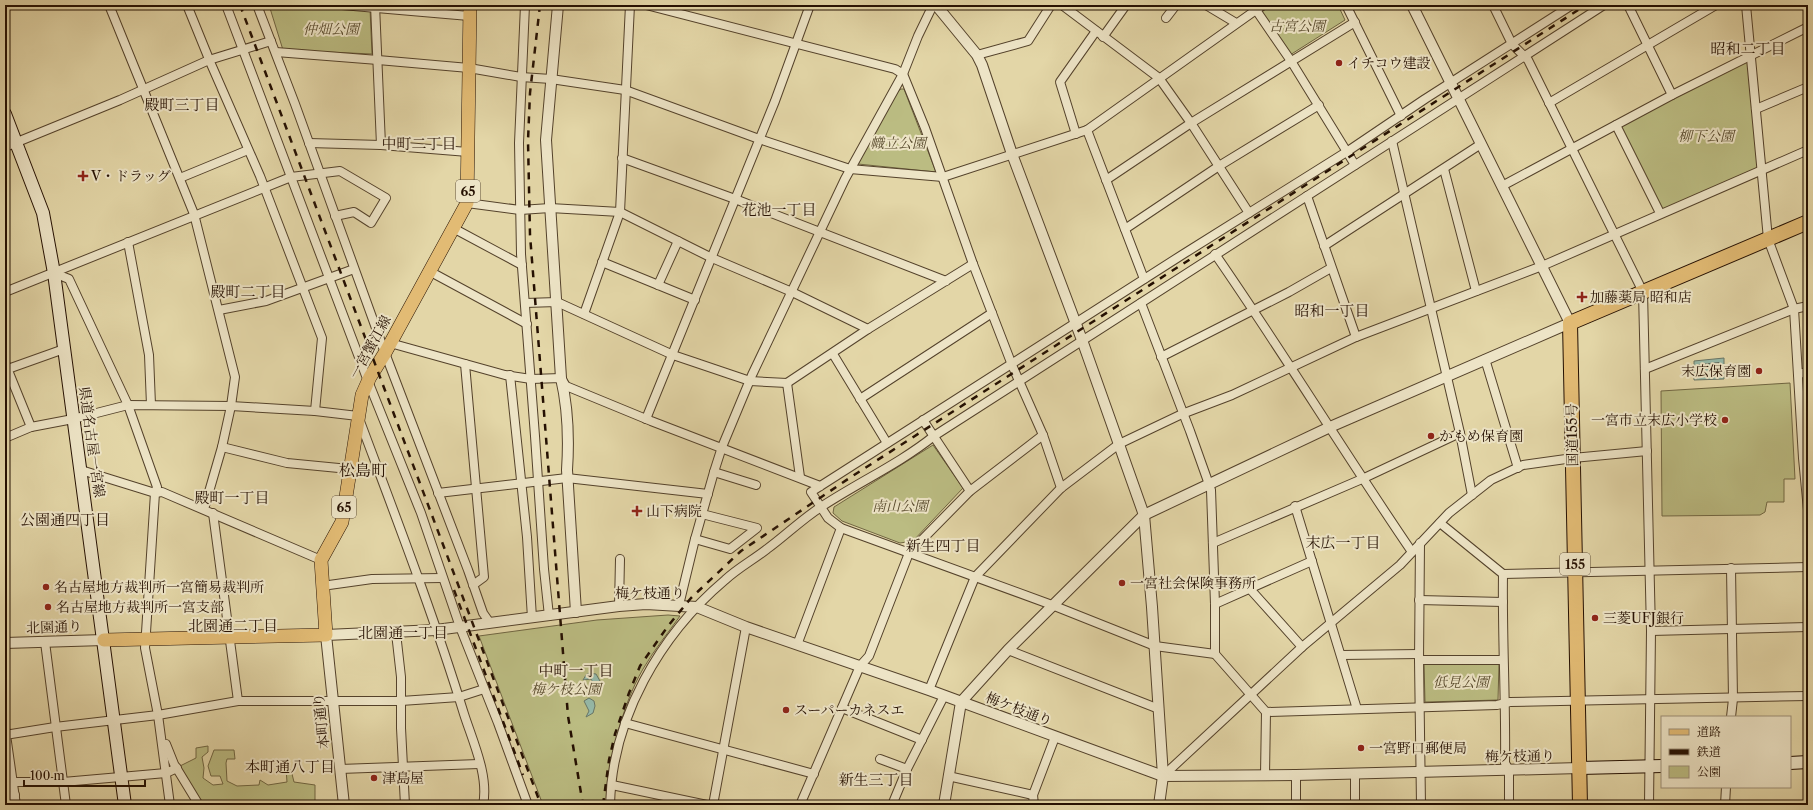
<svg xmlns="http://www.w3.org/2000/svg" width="1813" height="810" font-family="'Libre Caslon Text','Noto Serif JP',serif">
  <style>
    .green { fill: #bbbc82; stroke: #706642 }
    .water { fill: #95b9a9; stroke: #687566 }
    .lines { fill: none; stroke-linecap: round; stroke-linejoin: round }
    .shore { stroke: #5d6456; stroke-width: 1 }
    .minor-casing { stroke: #54422b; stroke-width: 10 }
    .tertiary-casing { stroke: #54422b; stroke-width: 12 }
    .secondary-casing { stroke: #251002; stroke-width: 14 }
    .primary-casing { stroke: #251002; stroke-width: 14 }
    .trunk-casing { stroke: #251002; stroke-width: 16 }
    .minor { stroke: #ede4c6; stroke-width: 8 }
    .tertiary { stroke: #ede4c6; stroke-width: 10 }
    .secondary { stroke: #ede4c6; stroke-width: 12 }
    .primary { stroke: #e2bb74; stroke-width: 13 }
    .trunk { stroke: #e2bb74; stroke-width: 14 }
    .rail { stroke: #251002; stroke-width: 2.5; stroke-dasharray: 7 7; stroke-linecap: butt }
    .poi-dot { fill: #8f2418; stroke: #ede4c6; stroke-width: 1.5 }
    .labels { text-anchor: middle; stroke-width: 4; stroke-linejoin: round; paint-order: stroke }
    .shield { fill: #ede4c6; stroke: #61503d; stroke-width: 1 }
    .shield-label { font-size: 13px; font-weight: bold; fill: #251002 }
    .park-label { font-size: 14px; font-style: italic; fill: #5a4c2f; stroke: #ede4c6 }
    .poi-label { font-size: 14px; fill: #251002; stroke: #ede4c6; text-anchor: start }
    .street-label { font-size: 14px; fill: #251002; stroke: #ede4c6 }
    .neighbourhood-label { font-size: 15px; fill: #251002; stroke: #ede4c6 }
    .quarter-label { font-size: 16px; fill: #251002; stroke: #ede4c6 }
  </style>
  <rect width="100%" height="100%" fill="#e3d6a7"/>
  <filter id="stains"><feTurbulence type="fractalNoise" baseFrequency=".005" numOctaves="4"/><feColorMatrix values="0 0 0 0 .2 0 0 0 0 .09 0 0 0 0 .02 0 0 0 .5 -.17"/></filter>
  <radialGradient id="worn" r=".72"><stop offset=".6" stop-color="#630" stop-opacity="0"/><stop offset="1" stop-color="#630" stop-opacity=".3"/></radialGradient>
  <g class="green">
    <path d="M269,5H330L370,9L372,54L283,50Z"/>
    <path d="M1271,5H1338L1345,20L1290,55L1262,12Z"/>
    <path d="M1750,56L1761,168L1660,212L1618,125Z"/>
    <path d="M901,89H904L936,172L858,164L897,92Z"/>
    <path d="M1790,383L1795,479H1784V502H1767L1765,512L1760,515L1662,516L1661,391Z"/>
    <path d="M933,445L963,488L913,541L900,543L842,521L833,513L834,507Z"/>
    <path d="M668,615L680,616C668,633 654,650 643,669C621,707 609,761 606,805H543L479,636L597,620Z"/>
    <path d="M1424,663H1499L1498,700L1425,702Z"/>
    <path d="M208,746V752L202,757L204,768L203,778L213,785L223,784L220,776H211L208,766L214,750H234L235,759H227L226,763L227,781L237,786L259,785L260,780L268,785L287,782L286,769L291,770L294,782L315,785V805H203L180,766L196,758V748Z"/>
  </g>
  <g class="water">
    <path d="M1724,358V379L1694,380V361Z"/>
    <path d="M589,673L596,674L600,681L599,685H594L591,679L583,680L586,675Z"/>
    <path d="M589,698L594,701L595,706L593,713L586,717L589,711L584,701Z"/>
  </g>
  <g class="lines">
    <path class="shore" d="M1719,363V375H1698L1699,365Z"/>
    <g class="minor-casing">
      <g id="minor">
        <path d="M109,5L194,214L235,377L231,406L222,447L204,509"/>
        <path d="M187,5L211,64L260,176L322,338L315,411"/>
        <path d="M226,5L368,381L421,513L460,627L498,723L528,805"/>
        <path d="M257,5L295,104L385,353L468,570L483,613L490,623"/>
        <path d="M342,5L469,16"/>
        <path d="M375,5L381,145"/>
        <path d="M525,5L519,143L521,254L535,436L544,569L549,616"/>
        <path d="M646,5L895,69L903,74L925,128L973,264L1012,365L1043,435L1061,488"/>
        <path d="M1062,5L1159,78L1191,123L1249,213"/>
        <path d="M1206,5L1236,23"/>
        <path d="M1346,5L1401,116"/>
        <path d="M1493,5L1512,44L1528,60L1643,292L1651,631L1649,805"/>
        <path d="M1628,5L1672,95"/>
        <path d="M1746,5L1768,239L1794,309L1803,458L1808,510"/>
        <path d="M1256,10L1291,61L1355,165"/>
        <path d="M1166,18L1176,5"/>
        <path d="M1103,37L1126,5"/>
        <path d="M276,52L378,60L469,68L521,77L551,79L625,90L759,139L850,169L943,177L1087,130L1263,5"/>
        <path d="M977,55L1028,41L1051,5"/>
        <path d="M1549,103L1716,5"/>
        <path d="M1756,109L1808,87"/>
        <path d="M1616,125L1660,213"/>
        <path d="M1087,130L1144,279"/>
        <path d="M1076,134L1060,82L1096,31"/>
        <path d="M1392,141L1460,433L1472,495"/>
        <path d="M309,143L381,145L468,152"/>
        <path d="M5,147L120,100L209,60L271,41"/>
        <path d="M622,158L735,199L946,281"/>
        <path d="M1444,169L1476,291"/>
        <path d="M180,178L248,150"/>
        <path d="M1106,180L1191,123L1355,22"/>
        <path d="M1502,186L1672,95L1808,27"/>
        <path d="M1307,196L1356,337"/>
        <path d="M467,203L520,210L550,208L620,212L712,258L792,292L868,329"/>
        <path d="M453,228L522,265"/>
        <path d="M1125,229L1219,166L1319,105"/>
        <path d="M128,242L149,355L151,405"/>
        <path d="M1324,246L1481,144"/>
        <path d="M1215,254C1283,352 1345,454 1412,552"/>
        <path d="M602,262L695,300"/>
        <path d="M429,271L527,324"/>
        <path d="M54,273L69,279L128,405L157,487L155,493L145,648L158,715L170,805"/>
        <path d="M658,285L678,241"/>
        <path d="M5,292L291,177L340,171L386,198L371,223L354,212L335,216"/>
        <path d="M525,303L557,302L673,355L750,381L787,383L868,329L973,264"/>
        <path d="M1141,303L1190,431L1211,490L1215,604V654L1266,712L1497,705L1510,702L1808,696"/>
        <path d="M219,310L266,301L354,269"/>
        <path d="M584,314L620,212L630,5"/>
        <path d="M390,343L505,375L531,379L561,378L566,386L651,421L820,486"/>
        <path d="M833,354L887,443"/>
        <path d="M1161,357L1289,292L1331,268"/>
        <path d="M1485,359L1518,468"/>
        <path d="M5,363L31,427"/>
        <path d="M465,364L484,577L473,585"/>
        <path d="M1645,369L1794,309L1808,306"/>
        <path d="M5,370L64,349"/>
        <path d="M1798,374L1808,372"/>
        <path d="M510,375L527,537L532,618"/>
        <path d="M787,383L800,477"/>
        <path d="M860,399L992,313"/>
        <path d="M646,419L775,101L810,5"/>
        <path d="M923,420L970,491"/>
        <path d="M5,438L31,427L73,419L128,405L231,406L315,411L358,416C395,515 433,613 464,714C473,742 489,776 483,805"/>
        <path d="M222,447L287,463L349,469"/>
        <path d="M81,470L155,493L162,492L321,560"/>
        <path d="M714,472L756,485"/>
        <path d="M438,493L567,478L708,494"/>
        <path d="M1295,506L1357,709"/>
        <path d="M213,513L238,701"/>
        <path d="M1440,523L1503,574L1808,567"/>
        <path d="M695,539L730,549L757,528L702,514"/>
        <path d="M1213,543L1362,479L1460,433"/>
        <path d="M1420,543L1419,660L1421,805"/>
        <path d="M1731,568L1733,699L1731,717"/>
        <path d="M1503,574C1502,637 1506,700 1505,763L1509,770V805"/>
        <path d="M322,586L372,579L442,578"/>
        <path d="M1250,589L1302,647"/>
        <path d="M1419,600L1503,602"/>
        <path d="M1215,604L1312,561"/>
        <path d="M679,605L695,539L714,472L722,447L752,375L845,179L903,74L918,36L933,5"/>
        <path d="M619,606L620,559"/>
        <path d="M1651,631L1808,627"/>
        <path d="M396,633L401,677V728L405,805"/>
        <path d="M45,642L66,805"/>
        <path d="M797,645L841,528"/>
        <path d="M1008,650L1159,709"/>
        <path d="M1215,654L1155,646L1052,605L841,528L828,518L811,492L1185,253L1348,151L1425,99L1572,5"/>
        <path d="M1342,655L1419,654"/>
        <path d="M1419,660H1503"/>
        <path d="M929,690L975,577L1061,488L1119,444L1182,414L1232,395L1356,337L1542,266L1808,150"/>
        <path d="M842,708L922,740"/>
        <path d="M625,723L814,774"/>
        <path d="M5,728L16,805"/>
        <path d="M5,735L55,727L158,715L238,701H401L459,697L484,689"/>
        <path d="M166,744L174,764L199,805"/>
        <path d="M880,759L907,769"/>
        <path d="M340,769L479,764"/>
        <path d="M1265,775L1266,712"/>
        <path d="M1296,775V805"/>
        <path d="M948,776L1033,795L1034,805"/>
        <path d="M1163,776L1302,647L1400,565L1449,513L1491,480L1523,465L1573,458L1647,451"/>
        <path d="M13,782H63L166,773L177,768"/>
        <path d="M612,785L707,805"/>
        <path d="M1033,795L1055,737"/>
        <path d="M5,797L15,795"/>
        <path d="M610,805C612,718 660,635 725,580C738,568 753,560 767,549C785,536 802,519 821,507C859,482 899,464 934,436L1604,5"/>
        <path d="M713,805L746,627"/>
        <path d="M800,805L860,666L869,656L909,553L970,491L1043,435"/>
        <path d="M892,805L907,769L944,696"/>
        <path d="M1355,805V774"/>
        <path d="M1725,805L1726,787"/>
      </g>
    </g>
    <g class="tertiary-casing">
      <g id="tertiary">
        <path d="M558,5L546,140L561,378C568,408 569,440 567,470L576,612"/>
        <path d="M936,5L977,55L982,65L1012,154L1082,340L1144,515L1152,607L1163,776L1159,805"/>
        <path d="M5,643L104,640"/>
        <path d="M344,805L326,635L436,630L619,606L646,604L697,607L746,627L929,690L1163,776L1296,775L1580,768"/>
        <path d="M944,805L961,702L1008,650L1144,515L1330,427L1570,323L1412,5"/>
      </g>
    </g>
    <g class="secondary-casing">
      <g id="secondary">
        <path d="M5,114L43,213L54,273L125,805"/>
        <path d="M1790,763L1808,762"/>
        <path d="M1580,768L1662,766"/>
      </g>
    </g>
    <g class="primary-casing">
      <path id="primary" d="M104,640L326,635L321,560L342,522L362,395L370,377L385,353L467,203L470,5"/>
    </g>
    <g class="trunk-casing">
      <path id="trunk" d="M1580,805L1570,323L1808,222"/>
    </g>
    <use href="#minor" class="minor"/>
    <use href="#tertiary" class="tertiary"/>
    <use href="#secondary" class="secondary"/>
    <use href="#primary" class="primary"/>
    <use href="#trunk" class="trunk"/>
    <g class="rail">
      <path d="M240,5L541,805"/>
      <path d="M540,5L530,93L528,141L530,235L568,716L583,805"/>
      <path d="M454,590L523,775"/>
      <path d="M603,805L609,760L615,734L629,693L640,666L668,626L691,598L741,551L851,477L1586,5"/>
    </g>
  </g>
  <g class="poi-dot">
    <circle cx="1339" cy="63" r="4"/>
    <path d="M81 170h4v4h4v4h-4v4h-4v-4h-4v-4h4z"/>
    <path d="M1580 291h4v4h4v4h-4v4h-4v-4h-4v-4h4z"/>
    <circle cx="1759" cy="371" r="4"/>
    <circle cx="1725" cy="420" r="4"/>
    <circle cx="1431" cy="436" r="4"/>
    <path d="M635 505h4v4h4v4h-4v4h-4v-4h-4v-4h4z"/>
    <circle cx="1122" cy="583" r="4"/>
    <circle cx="46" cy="587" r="4"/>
    <circle cx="48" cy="607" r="4"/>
    <circle cx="1595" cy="618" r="4"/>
    <circle cx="786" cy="710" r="4"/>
    <circle cx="1361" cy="748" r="4"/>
    <circle cx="374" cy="778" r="4"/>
  </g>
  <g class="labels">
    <g class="shield">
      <rect x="456" y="180" width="24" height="22" rx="3"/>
      <rect x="332" y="496" width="24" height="22" rx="3"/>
      <rect x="1560" y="553" width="30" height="22" rx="3"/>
    </g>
    <g class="shield-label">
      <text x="468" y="196">65</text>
      <text x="344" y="512">65</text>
      <text x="1575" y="569">155</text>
    </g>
    <g class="park-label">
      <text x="1297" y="31">古宮公園</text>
      <text x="331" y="34">仲畑公園</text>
      <text x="1706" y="141">柳下公園</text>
      <text x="898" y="148">幟立公園</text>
      <text x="900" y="511">南山公園</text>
      <text x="1461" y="687">低見公園</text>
      <text x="566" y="694">梅ケ枝公園</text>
    </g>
    <g class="poi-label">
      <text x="1347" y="68">イチコウ建設</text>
      <text x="91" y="181">V・ドラッグ</text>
      <text x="1590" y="302">加藤薬局 昭和店</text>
      <text x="1751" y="376" text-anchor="end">末広保育園</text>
      <text x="1717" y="425" text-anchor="end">一宮市立末広小学校</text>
      <text x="1439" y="441">かもめ保育園</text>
      <text x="646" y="516">山下病院</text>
      <text x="1130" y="588">一宮社会保険事務所</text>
      <text x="54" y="592">名古屋地方裁判所一宮簡易裁判所</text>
      <text x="56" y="612">名古屋地方裁判所一宮支部</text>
      <text x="1603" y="623">三菱UFJ銀行</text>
      <text x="794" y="715">スーパーカネスエ</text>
      <text x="1369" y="753">一宮野口郵便局</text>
      <text x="382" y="783">津島屋</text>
    </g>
    <g class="street-label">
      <text transform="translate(370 347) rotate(-61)" y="5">一宮蟹江線</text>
      <text transform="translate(1572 435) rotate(-91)" y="5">国道155号</text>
      <text transform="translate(92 442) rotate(82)" y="5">県道名古屋一宮線</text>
      <text x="650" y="598">梅ケ枝通り</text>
      <text transform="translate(54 627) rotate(-2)" y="5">北園通り</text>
      <text transform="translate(1019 709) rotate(21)" y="5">梅ケ枝通り</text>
      <text transform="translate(321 721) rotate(-96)" y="5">本町通り</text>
      <text transform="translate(1520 756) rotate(-1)" y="5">梅ケ枝通り</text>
    </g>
    <g class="neighbourhood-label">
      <text x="1748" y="54">昭和二丁目</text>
      <text x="182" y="110">殿町三丁目</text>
      <text x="419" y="149">中町二丁目</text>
      <text x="779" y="215">花池一丁目</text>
      <text x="248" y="297">殿町二丁目</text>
      <text x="1332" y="316">昭和一丁目</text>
      <text x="232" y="503">殿町一丁目</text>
      <text x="65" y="525">公園通四丁目</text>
      <text x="1343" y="548">末広一丁目</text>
      <text x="943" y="551">新生四丁目</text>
      <text x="233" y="631">北園通二丁目</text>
      <text x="403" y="638">北園通一丁目</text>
      <text x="576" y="676">中町一丁目</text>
      <text x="290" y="772">本町通八丁目</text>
      <text x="876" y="785">新生三丁目</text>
    </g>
    <g class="quarter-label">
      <text x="363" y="476">松島町</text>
    </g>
  </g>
  <rect width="1813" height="810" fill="none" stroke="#e3d6a7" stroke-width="20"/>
  <rect x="6" y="6" width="1801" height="798" fill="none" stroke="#251002" stroke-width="2"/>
  <rect x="10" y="10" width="1793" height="790" fill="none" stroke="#251002"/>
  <rect x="1661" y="716" width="130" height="72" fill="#ede4c6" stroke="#9d8f78"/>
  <rect x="1669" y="729" width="20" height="6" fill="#e2bb74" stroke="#9d8f78"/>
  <text x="1697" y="736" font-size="12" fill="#251002">道路</text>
  <rect x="1669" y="749" width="20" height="6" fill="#251002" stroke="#9d8f78"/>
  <text x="1697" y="756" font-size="12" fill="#251002">鉄道</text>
  <rect x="1669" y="766" width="20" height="12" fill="#bbbc82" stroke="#9d8f78"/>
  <text x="1697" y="776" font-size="12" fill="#251002">公園</text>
  <path d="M24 780v6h121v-6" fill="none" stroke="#251002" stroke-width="2"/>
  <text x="30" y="780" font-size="12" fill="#251002" stroke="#ede4c6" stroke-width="3" paint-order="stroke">100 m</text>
  <rect width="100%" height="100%" filter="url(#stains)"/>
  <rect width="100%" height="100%" fill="url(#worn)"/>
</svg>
